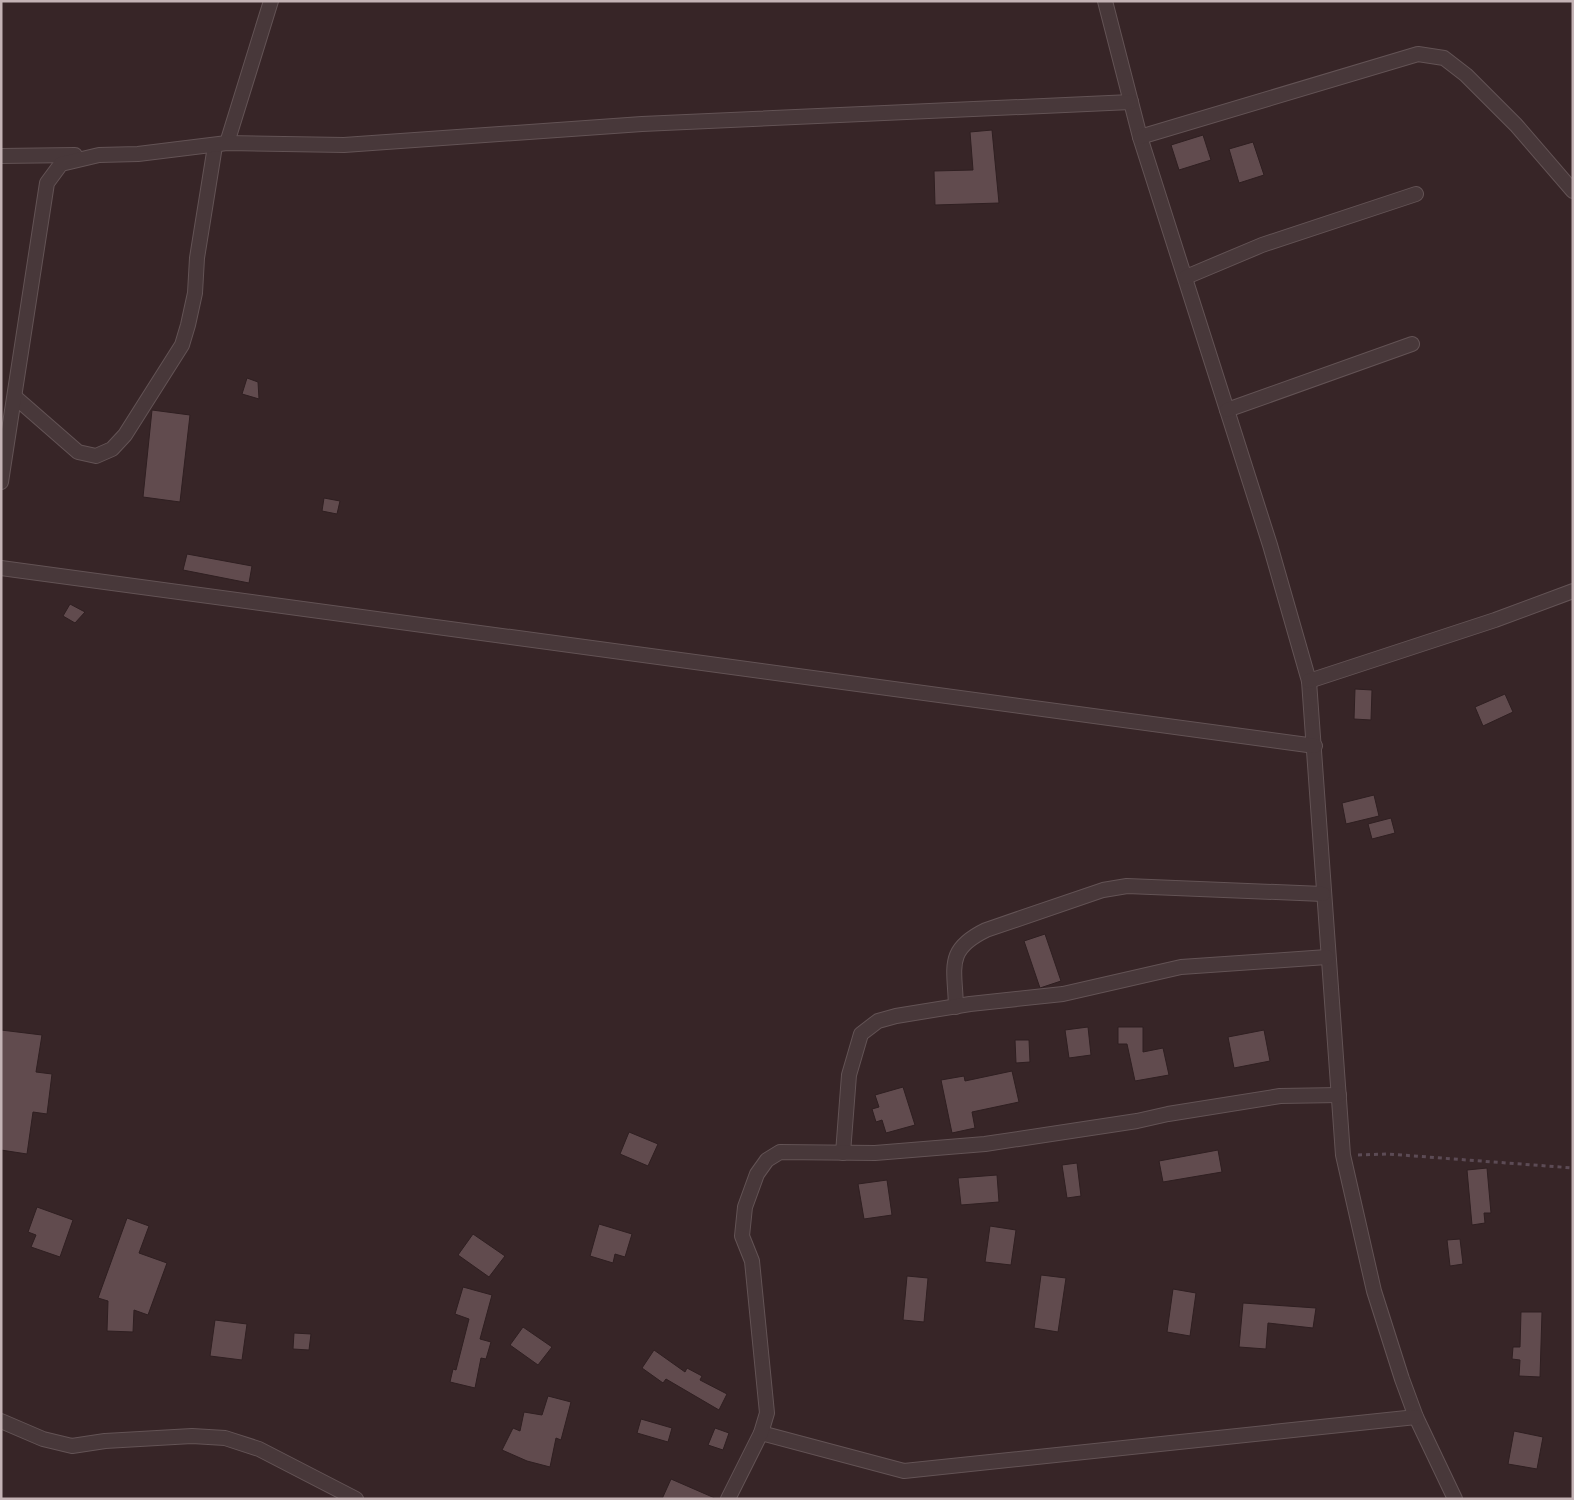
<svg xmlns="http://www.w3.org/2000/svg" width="1574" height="1500" font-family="'Space Grotesk',sans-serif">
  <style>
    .building { fill: #614b4e; stroke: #2f1f21 }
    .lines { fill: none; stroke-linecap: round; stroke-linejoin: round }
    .street-casing { stroke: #635355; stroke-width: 16 }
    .path { stroke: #5c4b55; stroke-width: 3; stroke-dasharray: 4 4; stroke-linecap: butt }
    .street { stroke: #48383a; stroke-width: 14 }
  </style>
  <rect width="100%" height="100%" fill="#372527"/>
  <g class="building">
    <path d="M992,130L999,203L935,205L934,171L973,170L970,132Z"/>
    <path d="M1203,135L1211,160L1179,170L1171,145Z"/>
    <path d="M1253,142L1264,175L1239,183L1229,149Z"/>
    <path d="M247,378L258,382L259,399L242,394Z"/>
    <path d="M152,410L190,415L180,502L143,497Z"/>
    <path d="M324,498L340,501L337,514L322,511Z"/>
    <path d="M187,554L252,566L249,583L183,570Z"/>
    <path d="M70,604L85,612L75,623L63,616Z"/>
    <path d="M1355,689L1372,690L1371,720L1354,719Z"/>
    <path d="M1505,694L1513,712L1483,726L1475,707Z"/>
    <path d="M1374,795L1379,816L1346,824L1342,803Z"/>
    <path d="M1391,818L1395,833L1372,839L1368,824Z"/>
    <path d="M1045,934L1061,981L1040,988L1024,941Z"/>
    <path d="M1088,1027L1091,1055L1069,1058L1065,1030Z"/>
    <path d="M1118,1027H1143V1052L1163,1048L1169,1075L1135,1081L1127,1044H1118Z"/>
    <path d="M1,1030L42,1035L36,1072L52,1074L47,1114L33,1112L27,1154L1,1150Z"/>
    <path d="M1264,1030L1270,1061L1234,1068L1228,1037Z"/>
    <path d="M1015,1040H1029L1030,1062L1016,1063Z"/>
    <path d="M1012,1071L1019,1102L972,1112L975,1128L952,1133L941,1080L964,1076L965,1081Z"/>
    <path d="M903,1087L915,1125L886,1133L882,1120L876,1122L872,1109L879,1107L875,1095Z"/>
    <path d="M629,1132L658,1144L648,1166L620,1154Z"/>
    <path d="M1218,1150L1222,1172L1163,1182L1159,1161Z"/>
    <path d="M1077,1163L1081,1196L1067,1198L1062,1165Z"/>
    <path d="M1487,1168L1491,1213H1484L1485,1223L1472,1225L1467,1170Z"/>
    <path d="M997,1175L999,1202L961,1205L958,1178Z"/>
    <path d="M887,1180L892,1215L864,1219L858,1184Z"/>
    <path d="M37,1207L73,1220L60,1257L31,1247L36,1235L28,1232Z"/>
    <path d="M127,1218L149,1226L139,1253L167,1263L148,1315L134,1310L133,1332L107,1331L108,1301L98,1298Z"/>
    <path d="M599,1224L632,1234L625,1257L615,1254L613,1263L590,1256Z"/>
    <path d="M990,1226L1016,1230L1011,1265L985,1262Z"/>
    <path d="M473,1234L505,1256L489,1277L458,1255Z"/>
    <path d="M1460,1239L1463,1264L1450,1266L1447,1240Z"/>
    <path d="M1041,1275L1066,1278L1058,1332L1034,1328Z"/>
    <path d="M907,1276L928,1278L924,1322L903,1320Z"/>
    <path d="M463,1287L492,1295L480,1339L491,1342L486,1359L481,1358L475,1388L450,1382L453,1369L456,1370L469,1319L455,1314Z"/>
    <path d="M1173,1289L1196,1293L1190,1336L1167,1332Z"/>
    <path d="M1243,1303L1316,1308L1313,1328L1268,1323L1266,1349L1239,1347Z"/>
    <path d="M1521,1312H1542L1540,1377L1519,1376L1520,1360L1512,1359L1513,1347H1520Z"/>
    <path d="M215,1320L247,1324L242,1360L210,1356Z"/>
    <path d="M523,1327L552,1347L538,1365L510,1345Z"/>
    <path d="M294,1333L311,1334L309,1350L293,1349Z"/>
    <path d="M654,1350L685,1372L687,1368L702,1376L700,1380L727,1394L719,1410L666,1379L663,1383L642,1368Z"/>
    <path d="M548,1396L571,1402L561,1440L556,1438L550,1467L527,1461L502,1450L513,1428L520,1431L524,1412L542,1415Z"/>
    <path d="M641,1419L672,1428L668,1442L637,1433Z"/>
    <path d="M715,1428L729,1433L723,1450L708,1445Z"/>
    <path d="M1514,1431L1543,1437L1537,1469L1508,1464Z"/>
    <path d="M671,1479L717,1499H662Z"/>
  </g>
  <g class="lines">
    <g class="street-casing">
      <g id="street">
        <path d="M1105,1L1140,137L1270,545L1309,681L1343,1155L1374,1291L1402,1379L1416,1417L1455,1499"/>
        <path d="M1140,137L1418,54L1444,58L1466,75L1516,125L1573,191"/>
        <path d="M227,143L271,1"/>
        <path d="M1,156L75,155"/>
        <path d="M1186,277L1262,245L1416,194"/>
        <path d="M15,397L78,452L96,456L112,449L125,435L182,345L188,325L195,293L197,258L215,146"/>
        <path d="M1227,410L1412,344"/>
        <path d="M1,482L47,183L61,164L99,155L138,154L227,143L344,145L642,124L1131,102"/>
        <path d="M1,568L1315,746"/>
        <path d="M1309,681L1495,620L1573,591"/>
        <path d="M956,1007C955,967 945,950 986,930L1103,890L1127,886L1323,894"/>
        <path d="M843,1153L849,1075L861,1034L878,1021L896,1016L970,1004L1063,994L1181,967L1327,957"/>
        <path d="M1,1421L43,1439L72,1446L105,1441L192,1436L225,1438L259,1449L356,1499"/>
        <path d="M761,1433L904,1471L1416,1417"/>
        <path d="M728,1499L761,1433L767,1413L752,1261L742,1236L745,1207L757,1174L767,1160L780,1152L875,1153L985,1144L1137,1121L1168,1114L1280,1096L1339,1095"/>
      </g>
    </g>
    <path class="path" d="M1358,1155L1388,1154L1573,1168"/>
    <use href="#street" class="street"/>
  </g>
  <rect width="1574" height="1500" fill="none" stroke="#c4b3b5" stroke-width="5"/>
</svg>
